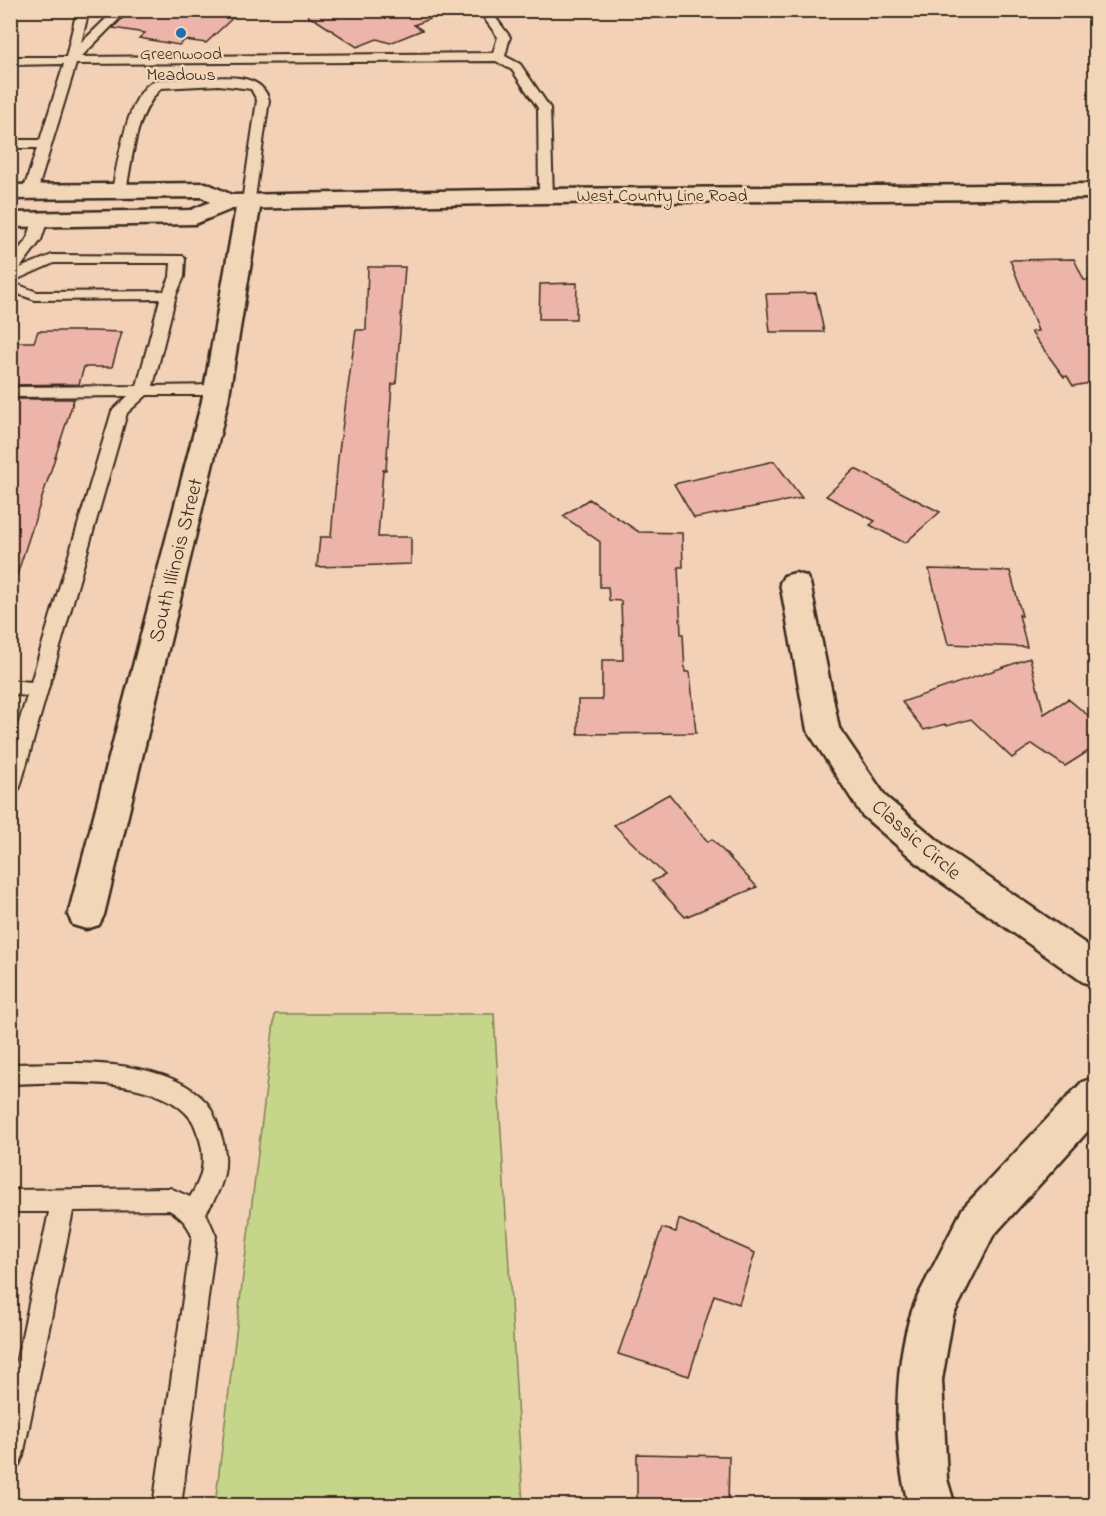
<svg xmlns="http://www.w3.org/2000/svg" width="1106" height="1516" font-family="'Indie Flower',sans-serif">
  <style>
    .green { fill: #c5d68b; stroke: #808054; stroke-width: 1.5 }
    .building { fill: #edb4aa; stroke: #3b2a1e; stroke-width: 1.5 }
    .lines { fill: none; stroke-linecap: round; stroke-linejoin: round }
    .service-casing { stroke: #3b2a1e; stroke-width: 4 }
    .minor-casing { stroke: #3b2a1e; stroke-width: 5 }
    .primary-casing { stroke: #3b2a1e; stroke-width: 5 }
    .service { fill: #f1d6b8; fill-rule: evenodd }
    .minor { fill: #f1d6b8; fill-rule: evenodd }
    .primary { fill: #f1d6b8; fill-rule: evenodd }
    .poi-dot { fill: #1f6fb2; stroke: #f1d6b8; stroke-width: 2 }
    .labels { text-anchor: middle; stroke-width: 5; stroke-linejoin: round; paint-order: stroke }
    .far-poi-label { font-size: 18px; fill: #3b2a1e; stroke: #f1d6b8 }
    .far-street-label { font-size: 18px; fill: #3b2a1e; stroke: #f1d6b8 }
    .street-label { font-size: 21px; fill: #3b2a1e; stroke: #f1d6b8 }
  </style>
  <rect width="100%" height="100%" fill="#f2d1b7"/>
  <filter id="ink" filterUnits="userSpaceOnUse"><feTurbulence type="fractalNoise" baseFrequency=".0167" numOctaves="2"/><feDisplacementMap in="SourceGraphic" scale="12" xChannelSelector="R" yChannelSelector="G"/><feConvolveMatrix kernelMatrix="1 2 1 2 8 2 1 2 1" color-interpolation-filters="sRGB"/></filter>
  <g filter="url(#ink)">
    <path class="green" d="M275,1014H494L523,1505H215Z"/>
    <g class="building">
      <path d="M130,10H241L206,43L185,40L179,45L139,38L145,33L113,28Z"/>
      <path d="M302,10H445V13L414,25L422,30L390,43L377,39L357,47L316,20L308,17L309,15Z"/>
      <path d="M1074,259L1084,280H1095V382L1073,386L1067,376L1064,377L1031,332L1038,331L1010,260Z"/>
      <path d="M368,267H405L396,384H392L386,470H383L378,537H411V564L317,567L320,537H331L338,458L356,330H366Z"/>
      <path d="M577,283L576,319H539L540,284Z"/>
      <path d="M816,293L824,332H770L766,294Z"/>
      <path d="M38,331H91L122,332L112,367H84L79,384L10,385V342H34Z"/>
      <path d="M10,399H74L17,575L10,574Z"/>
      <path d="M774,461L802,498L694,518L674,484Z"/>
      <path d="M855,469L940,512L905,543L870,525L875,521L826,496Z"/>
      <path d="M589,499L639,532L682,533L683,567H678L681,634H683L685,672H690L696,733L578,734V700H602V660H623L621,601L609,600L608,587H600V542L563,516Z"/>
      <path d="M929,569L1010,571L1022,616L1019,615L1027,647L948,644Z"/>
      <path d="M1030,658L1044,714L1068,699L1095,721V747L1065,766L1032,744L1012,758L971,719L947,726L945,724L924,730L902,702Z"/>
      <path d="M669,794L708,842L712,839L757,887L685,917L652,881L665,875L614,825Z"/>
      <path d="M679,1219L755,1253L739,1304L714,1295L689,1376L618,1354L662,1228L676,1232Z"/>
      <path d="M637,1454L729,1456L728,1506H637Z"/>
    </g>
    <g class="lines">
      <g class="service-casing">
        <g id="service">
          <path d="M77,10H89L81,43L115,10H128L81,57L493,53L498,37L478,10H490L510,37L505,56L520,64L550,108L553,196L546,200L539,196L538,108L512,70L496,61L76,64L37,192L30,196L25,195L23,192L37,148H10V140H40L64,64L10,65V57H66Z"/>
          <path d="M206,78C229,77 261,73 269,100L254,205H244L242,202L257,100L251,89L219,85L161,88C135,115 133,156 126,191L124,194H114L112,191C118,165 127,88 157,80Z"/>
          <path d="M41,215L48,219L41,240L20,268L52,255L183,256L185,259L184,277L176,295L153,386L217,385L225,390L217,395H147L127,413L20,787L17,792L10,794V752L27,696L10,694V680L31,682L112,411L128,396L10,397V387L137,386L160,299L35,300L10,291V261L27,239L34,219ZM54,263H171L170,277L164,291L37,292L11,282Z"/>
          <path d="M10,1064C68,1063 165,1055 207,1103C213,1111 217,1122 220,1132C231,1163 224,1186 206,1213L216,1236L181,1506H153L192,1236C188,1224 180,1216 169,1210L73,1211L23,1456L19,1465L10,1469V1391L49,1212H10V1190L170,1188L190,1197C202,1178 206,1162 200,1140C197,1133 195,1124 191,1119C157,1074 61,1083 10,1084Z"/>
        </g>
      </g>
      <g class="minor-casing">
        <g id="minor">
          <path d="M249,195L257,197L261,202L228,401L104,915L99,925L86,929L73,925L68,915L202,401L237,202L241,197Z"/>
          <path d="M795,573L806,576L810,583L839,728L886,797L954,854L1096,951V986L1083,982L930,874L862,815L807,730L780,583L784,576Z"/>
          <path d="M1096,1077V1122L993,1236L953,1316L942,1380L947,1479L955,1506H909C892,1449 893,1353 917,1298L963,1208L1082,1082Z"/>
        </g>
      </g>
      <g class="primary-casing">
        <path id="primary" d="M206,183L232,195L546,189L1096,184V198L546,203L232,209L195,224L10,227V213L191,210L210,202L202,197L10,199V185Z"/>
      </g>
      <use href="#service" class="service"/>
      <use href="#minor" class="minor"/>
      <use href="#primary" class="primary"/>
    </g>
  </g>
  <circle class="poi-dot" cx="181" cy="33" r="6"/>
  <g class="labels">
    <g class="far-poi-label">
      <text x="181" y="59">Greenwood<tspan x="181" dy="21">Meadows</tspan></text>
    </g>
    <g class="far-street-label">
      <text x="662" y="201">West County Line Road</text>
    </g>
    <g class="street-label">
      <text transform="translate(175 560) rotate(-76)" y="7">South Illinois Street</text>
      <text transform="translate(917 839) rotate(41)" y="7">Classic Circle</text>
    </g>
  </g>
  <rect width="1106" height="1516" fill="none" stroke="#f1d6b8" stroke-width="36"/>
  <rect x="18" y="18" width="1070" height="1480" fill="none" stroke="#3b2a1e" stroke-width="2" filter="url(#ink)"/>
</svg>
